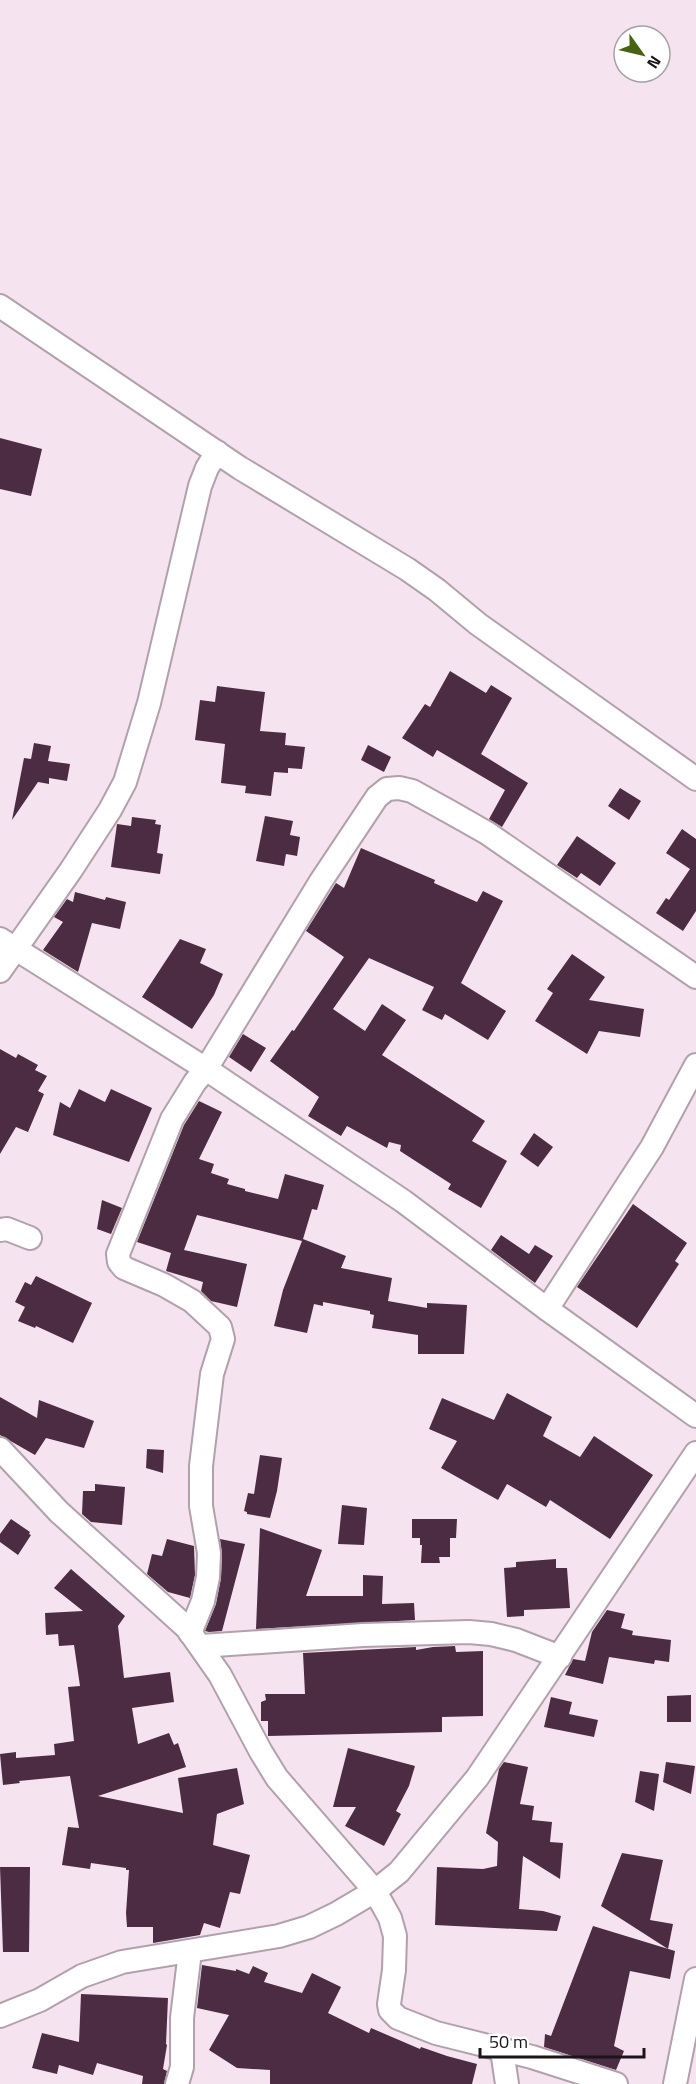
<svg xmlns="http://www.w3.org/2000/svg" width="696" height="2084" font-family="'Titillium Web',sans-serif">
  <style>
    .building { fill: #4b2c43 }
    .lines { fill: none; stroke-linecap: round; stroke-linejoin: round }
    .street-casing { stroke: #b2a0ac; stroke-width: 26 }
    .street { stroke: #fff; stroke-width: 22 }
  </style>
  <rect width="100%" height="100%" fill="#f6e3f0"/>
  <g class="building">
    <path d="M0,438L42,449L31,496L0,489Z"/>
    <path d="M450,671L486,693L491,685L512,698L481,754L528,783L502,827L489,819L505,790L437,750L433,757L402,738L425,704L430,707Z"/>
    <path d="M217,686L265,692L260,731L286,733L285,745L305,747L302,769L288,768V773L274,772L271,796L245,793L246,786L221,783L225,744L195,740L200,700L215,702Z"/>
    <path d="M34,743L51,746L48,761L70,764L67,781L49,778V784L38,782L12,820L24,758L31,759Z"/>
    <path d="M368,745L391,757L384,772L361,760Z"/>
    <path d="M620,788L641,801L629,820L608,806Z"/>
    <path d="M265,816L293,821L290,835L300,837L297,856L286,854L284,866L256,861Z"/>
    <path d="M132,817L156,820L155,824L161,825L157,853L163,854L160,874L111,867L117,824L131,826Z"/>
    <path d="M682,829L696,839V911L683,931L656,913L666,898L669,900L690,869L666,853Z"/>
    <path d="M577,836L616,863L600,886L581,873L577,878L557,865Z"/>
    <path d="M361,848L435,880L434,883L477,902L483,891L503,901L461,983L506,1011L488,1040L445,1014L442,1020L422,1010L434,987L369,958L333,1009L365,1031L382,1004L406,1020L382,1055L485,1121L472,1141L507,1161L481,1208L448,1189L451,1184L400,1151L401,1145L389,1142L387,1148L347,1126L341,1136L308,1116L319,1097L270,1061L292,1030L294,1031L344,957L306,931L336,883L344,888Z"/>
    <path d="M75,892L105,900L106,897L126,902L120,929L92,923L78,972L43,950L63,922L54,917L67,899L73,902Z"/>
    <path d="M180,939L206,949L200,963L223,974L214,995L192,1029L142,997Z"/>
    <path d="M572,954L605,977L589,1000L644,1009L640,1037L599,1031L587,1054L535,1021L553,993L547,989Z"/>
    <path d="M243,1034L266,1048L251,1072L229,1057Z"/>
    <path d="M0,1049L16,1058L18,1054L38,1065L35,1070L47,1076L38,1091L44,1094L28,1132L16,1127L0,1154Z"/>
    <path d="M79,1089L105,1102L111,1089L152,1108L129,1162L53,1135L60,1102L70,1108Z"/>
    <path d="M199,1101L222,1112L199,1159L214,1164L211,1173L229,1179L227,1184L245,1189V1191L278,1199L285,1174L324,1185L317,1210L312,1209L303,1239L346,1256L341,1268L392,1278L388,1301L427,1308V1303L467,1305L464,1354H418V1335L372,1328L374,1315L370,1314V1311L323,1302V1306L314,1304L307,1333L274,1326L283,1290L302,1241L197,1215L184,1250L247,1264L237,1307L211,1301L201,1291L203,1282L166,1271L171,1253L137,1242L184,1125Z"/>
    <path d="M534,1133L553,1147L538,1167L520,1154Z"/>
    <path d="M102,1200L122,1208L111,1234L97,1229Z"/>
    <path d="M633,1204L687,1243L675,1261L679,1264L637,1328L577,1287Z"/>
    <path d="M501,1235L529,1254L535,1245L553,1256L535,1283L491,1250Z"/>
    <path d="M36,1276L92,1303L73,1343L36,1326L35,1328L18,1321L25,1307L15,1302L25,1282L31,1285Z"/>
    <path d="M507,1393L552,1417L543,1436L580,1457L594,1436L653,1475L610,1539L550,1500L546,1507L507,1484L498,1500L441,1468L457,1441L429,1429L442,1398L494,1420Z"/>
    <path d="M0,1397L37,1418L39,1400L94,1421L84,1448L46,1438L35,1455L0,1435Z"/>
    <path d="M147,1449L164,1450L163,1473L146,1468Z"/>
    <path d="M260,1455L282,1458L277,1491L270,1518L247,1514V1512L244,1511L248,1493L254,1494Z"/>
    <path d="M95,1484L125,1487L122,1525L91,1522L82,1514L83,1491H95Z"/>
    <path d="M342,1505L367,1508L364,1545L338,1544Z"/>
    <path d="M11,1519L30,1532L29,1534L31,1535L18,1555L0,1542V1534Z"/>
    <path d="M412,1519H457L456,1538H450V1557H439L440,1563H421L422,1545H420V1538H412Z"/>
    <path d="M260,1528L322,1550L306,1596H363V1575L383,1576L382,1604L414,1603L415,1620L256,1629Z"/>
    <path d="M167,1539L194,1546L195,1575L190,1598L168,1592L147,1574L152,1554L162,1556Z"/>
    <path d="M220,1539L245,1544L222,1631L209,1632L205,1631L216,1604L221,1578L222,1554Z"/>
    <path d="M556,1559V1568H567L570,1608L524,1610V1616L507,1617L504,1568L516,1567V1562Z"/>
    <path d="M71,1569L125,1616L118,1626L124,1678L170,1672L174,1702L132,1708L138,1744L169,1733L174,1745L178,1743L186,1767L98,1796L183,1813L178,1778L237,1768L244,1804L217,1814L213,1845L250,1855L240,1894L230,1892L220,1928L204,1923L200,1935L153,1943V1927H127L126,1913L129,1870H126V1868L91,1863L90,1869L62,1865L68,1827L79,1828L70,1776L19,1781L20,1783L3,1785L0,1754L16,1752V1758L55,1755L54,1744L74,1741L68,1687L80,1686L74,1645L59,1646L58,1634L46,1635L45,1613L83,1611L54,1588Z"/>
    <path d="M607,1610L625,1614L621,1628L633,1631L632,1635L671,1640L669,1662L655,1660L654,1664L609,1657L603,1684L565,1675L573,1659L585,1661L592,1632Z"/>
    <path d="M455,1646L456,1652L483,1651V1716L442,1717V1732L268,1736V1721H261V1702L266,1700L265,1694H305L303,1653L416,1647V1650L433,1647Z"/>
    <path d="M691,1695V1722H667V1696Z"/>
    <path d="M551,1697L572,1702L569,1714L598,1720L594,1737L544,1727Z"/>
    <path d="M348,1748L415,1766L409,1786L396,1811L401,1814L384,1846L345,1826L356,1807H333Z"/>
    <path d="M504,1762L528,1767L520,1804L534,1806L532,1820L552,1822L550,1842L563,1843L560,1879L523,1856L519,1909L543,1911L561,1916L557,1931L435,1925L437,1867L483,1869L497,1866L498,1842L486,1833L499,1769Z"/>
    <path d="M666,1762L695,1766L691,1794L663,1782Z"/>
    <path d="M640,1771L659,1774L654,1811L635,1802Z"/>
    <path d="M622,1853L663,1860L650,1920L673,1924L668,1949L601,1906Z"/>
    <path d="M0,1867H30L29,1952H3Z"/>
    <path d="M593,1926L675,1951L670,1979L630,1971L614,2046L624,2051L616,2070L544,2047L545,2034L551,2036Z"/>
    <path d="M202,1965L236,1971V1969L249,1974L253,1966L268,1973L264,1982L302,1993L312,1973L341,1987L328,2013L369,2033L371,2028L420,2049L421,2047L447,2056L477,2064L472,2084H270V2070L237,2068L209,2050L229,2015L197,2008Z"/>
    <path d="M81,1994L168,1998L166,2044L167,2045L163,2069L167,2071L164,2084H142L143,2076L97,2063L93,2075L59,2065L57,2074L32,2068L42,2033L79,2042Z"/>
  </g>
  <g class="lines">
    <g class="street-casing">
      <g id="street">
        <path d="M0,306L240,468L407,569L437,590L478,624L696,779"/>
        <path d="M0,939L206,1069L403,1201L547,1309L696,1416"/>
        <path d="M0,971L71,870L110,810L125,782L149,703L200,486L207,468L217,452"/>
        <path d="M0,1230L7,1229L30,1238"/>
        <path d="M547,1309L652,1147L696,1065"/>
        <path d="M0,1449L59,1512L187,1628L220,1675L261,1752L277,1778L375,1891L390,1918L395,1936L394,1970L389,2004L390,2010L398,2018L436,2033L532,2057L616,2084"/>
        <path d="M190,1633L203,1601L208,1577L209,1553L201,1506V1466L212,1374L223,1339L220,1327L192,1301L164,1285L124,1268L119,1262L118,1254L172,1119L195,1082L206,1069L321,881L377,797L387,789L399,788L412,791L450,812L487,833L696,977"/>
        <path d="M201,1646L363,1635L469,1632L491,1634L516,1640L560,1657"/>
        <path d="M0,2016L40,2000L82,1976L122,1962L279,1936L309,1927L336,1914L375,1891L399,1872L477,1778L696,1453"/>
        <path d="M502,2050L507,2084"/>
        <path d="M177,2084L182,2067V2018L190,1951"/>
        <path d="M675,2084L696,1979"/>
      </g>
    </g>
    <use href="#street" class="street"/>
  </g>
  <g transform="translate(642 54) rotate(124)"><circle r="28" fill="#ffffff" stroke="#a4a1a3" stroke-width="1.5"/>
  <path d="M0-4.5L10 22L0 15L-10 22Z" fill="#476213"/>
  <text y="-9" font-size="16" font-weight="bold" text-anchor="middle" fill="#1b1419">N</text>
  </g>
  <path d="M480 2048v9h164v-9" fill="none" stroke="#1b1419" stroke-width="3"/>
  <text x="489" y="2048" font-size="18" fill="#1b1419" stroke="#ffffff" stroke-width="4.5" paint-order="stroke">50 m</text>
</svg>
